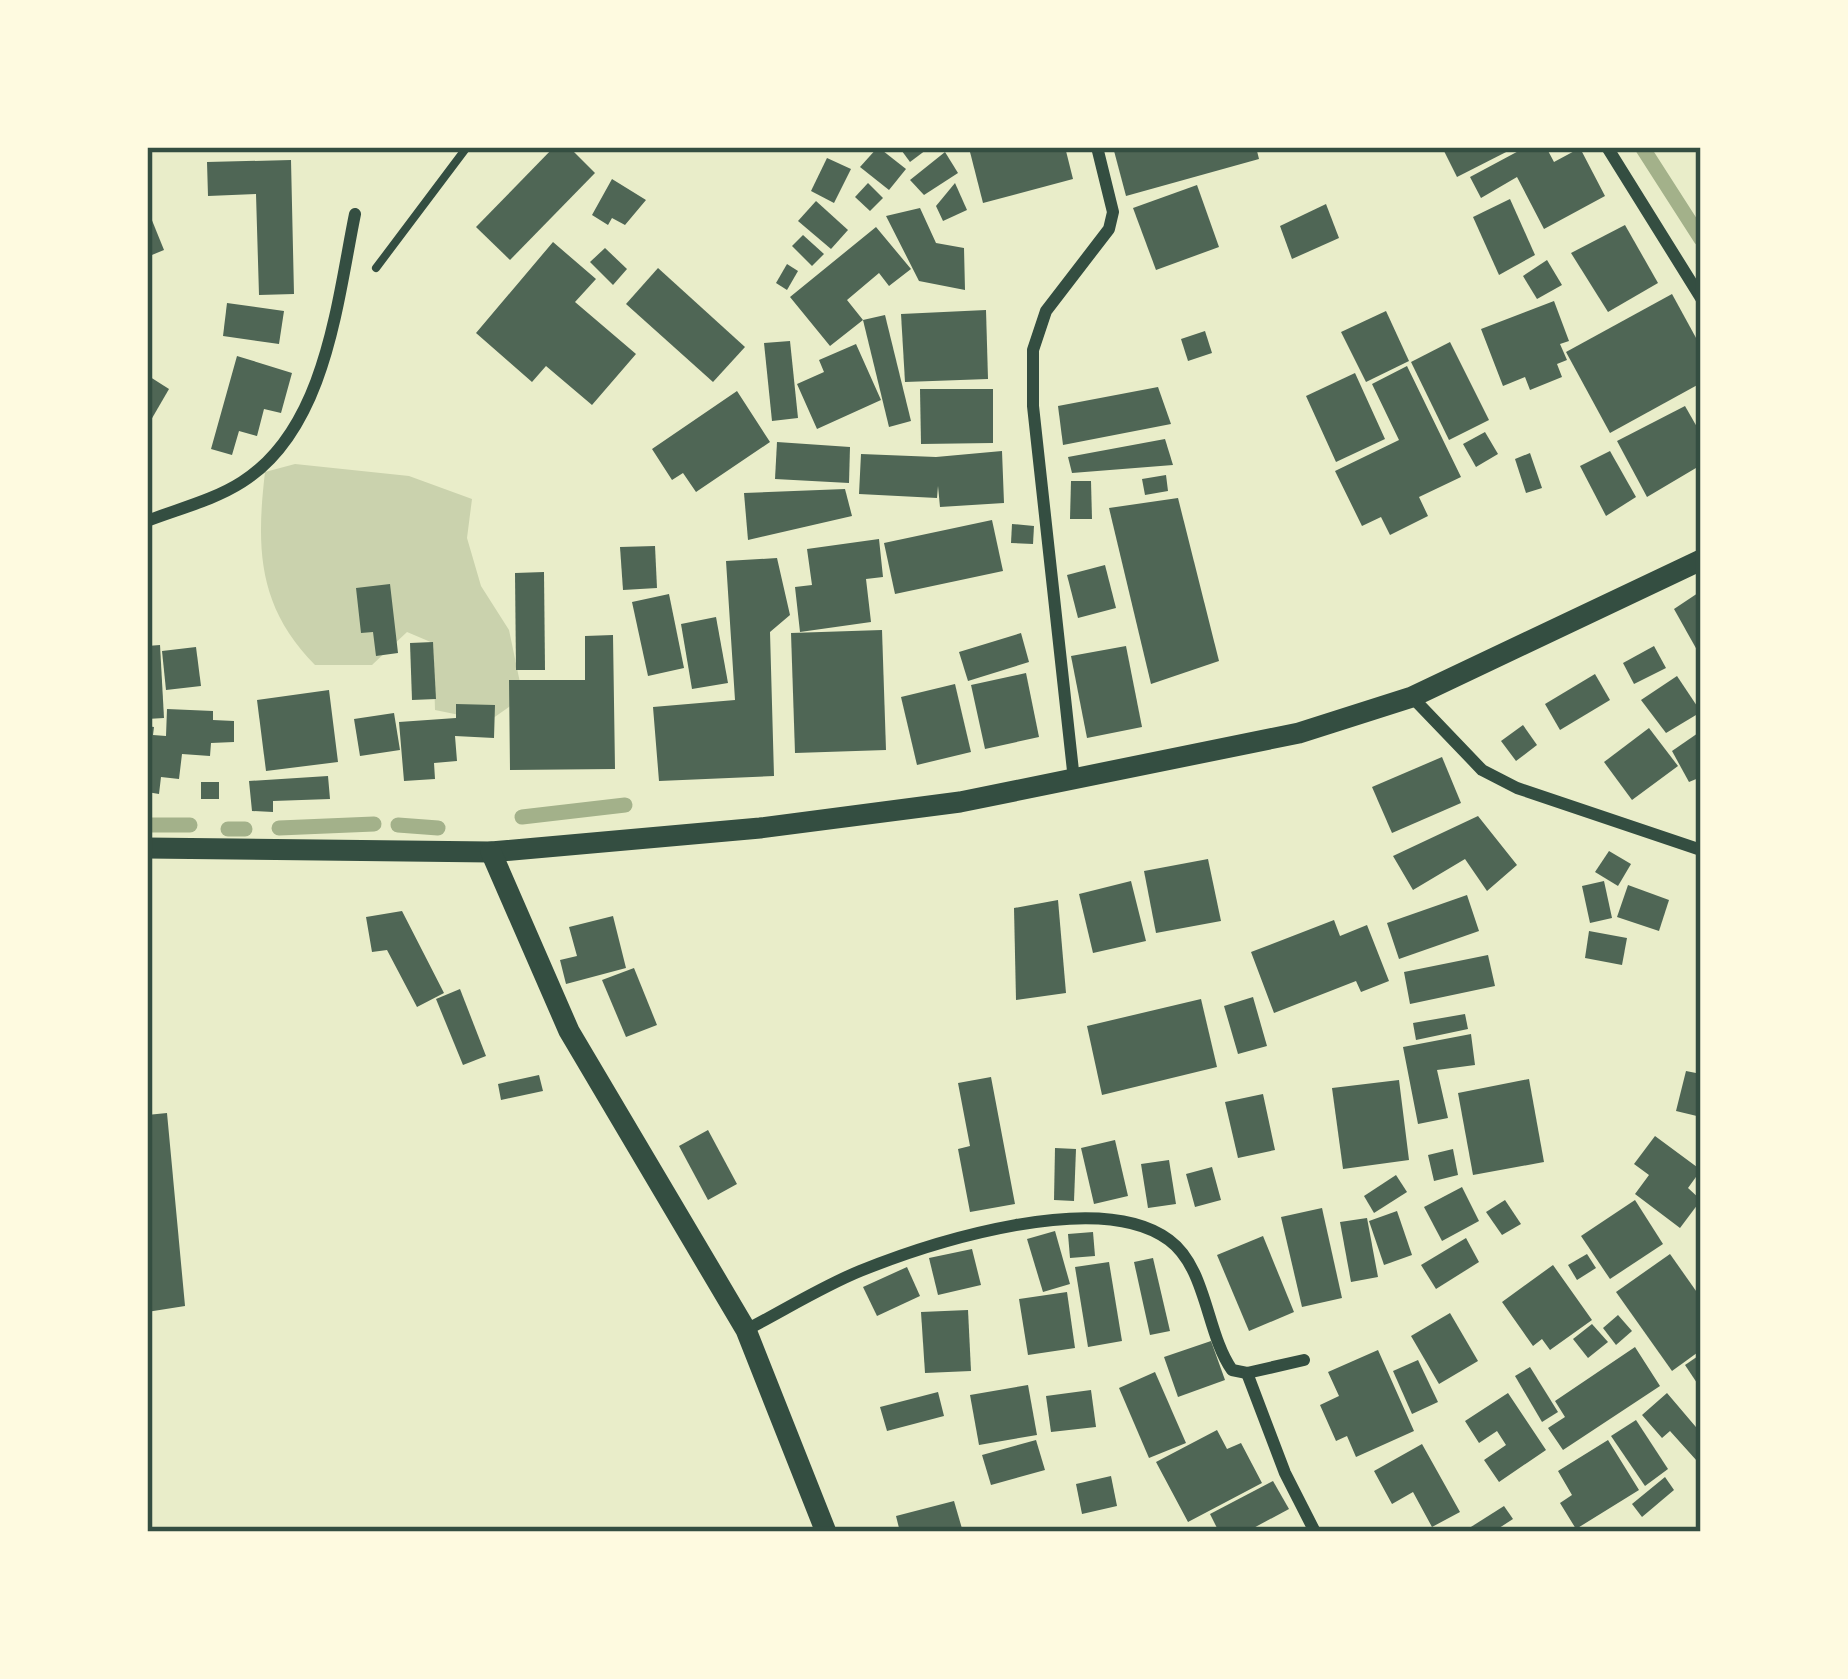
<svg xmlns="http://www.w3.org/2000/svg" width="1848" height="1679" font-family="'Space Grotesk',sans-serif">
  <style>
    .green { fill: #cad2ad }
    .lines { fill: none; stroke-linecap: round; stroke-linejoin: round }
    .stream { stroke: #a3b18a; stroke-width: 15 }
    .building { fill: #4f6655 }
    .path { stroke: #344e41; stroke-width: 8 }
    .minor { stroke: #344e41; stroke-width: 12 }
    .tertiary { stroke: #344e41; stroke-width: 21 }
    .neatline { fill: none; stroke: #344e41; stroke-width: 4.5 }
  </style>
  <rect width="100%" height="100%" fill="#e9edc9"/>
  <path class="green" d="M295,464L409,476L472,499L467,538L481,586L509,630L523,697L489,721L435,710L433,643L407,632L372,665H315C258,607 256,549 265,472Z"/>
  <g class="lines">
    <g class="stream">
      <path d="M1642,147L1701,239"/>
      <path d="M522,817L625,805"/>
      <path d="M147,825H190"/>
      <path d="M398,825L438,828"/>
      <path d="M279,828L374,824"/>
      <path d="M228,829H245"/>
    </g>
  </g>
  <g class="building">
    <path d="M554,147H569L595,173L510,260L476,227Z"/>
    <path d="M878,147L906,169L889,190L860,167Z"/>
    <path d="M899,147H930L910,162Z"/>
    <path d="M1065,147L1073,179L983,203L969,148Z"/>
    <path d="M1113,147H1256L1259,159L1126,196Z"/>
    <path d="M1442,147H1516L1457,177Z"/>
    <path d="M1526,147H1546L1554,162L1580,148L1605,196L1544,229L1517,177L1481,198L1470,177Z"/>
    <path d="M945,152L958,173L924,195L910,180Z"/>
    <path d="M827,158L851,169L834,203L811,191Z"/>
    <path d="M291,160L294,294L259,295L256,194L208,196L207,162Z"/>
    <path d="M612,179L646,200L625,225L612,218L608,225L592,215Z"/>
    <path d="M868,183L883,198L870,211L855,197Z"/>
    <path d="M955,183L967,210L943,221L936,206Z"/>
    <path d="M1197,185L1219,247L1156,270L1133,208Z"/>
    <path d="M1510,199L1535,255L1499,275L1473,217Z"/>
    <path d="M816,201L848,230L831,249L798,221Z"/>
    <path d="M1326,204L1339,238L1292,259L1280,226Z"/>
    <path d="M147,208L164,250L147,257Z"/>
    <path d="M920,208L936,243L964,248L965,290L919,281L886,216Z"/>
    <path d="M1625,225L1658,283L1608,312L1571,253Z"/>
    <path d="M876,227L911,269L889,286L879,273L847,300L863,320L830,346L790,297Z"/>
    <path d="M803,235L824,254L812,266L792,246Z"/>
    <path d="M553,242L596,279L575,302L636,354L592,405L546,366L532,382L476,333Z"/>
    <path d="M605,248L627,269L613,285L590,262Z"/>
    <path d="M1547,260L1562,285L1537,299L1523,276Z"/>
    <path d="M787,264L798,271L787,290L776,283Z"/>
    <path d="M658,268L745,347L713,382L626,304Z"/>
    <path d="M1672,294L1701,347V383L1610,433L1566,352Z"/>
    <path d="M1554,301L1569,341L1560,344L1567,360L1557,364L1562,377L1530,390L1525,377L1503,386L1481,329Z"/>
    <path d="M227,303L284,311L279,344L223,336Z"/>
    <path d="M986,310L988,379L905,382L901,314Z"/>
    <path d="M1386,311L1409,361L1366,382L1341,332Z"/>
    <path d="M885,315L911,421L889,427L863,320Z"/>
    <path d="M1205,331L1212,353L1188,361L1181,339Z"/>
    <path d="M790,341L798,418L772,421L764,343Z"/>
    <path d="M1450,342L1489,420L1449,440L1411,362Z"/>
    <path d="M856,344L881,400L817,429L797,384L824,372L819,360Z"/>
    <path d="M237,356L292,373L281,413L264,409L257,436L239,431L232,455L211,449Z"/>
    <path d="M1407,366L1461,477L1419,497L1428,516L1390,535L1381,517L1362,526L1335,471L1399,440L1372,384Z"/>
    <path d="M1355,373L1385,439L1336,462L1306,396Z"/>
    <path d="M147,375L169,389L151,420L147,418Z"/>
    <path d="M1158,387L1171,424L1063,445L1058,406Z"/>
    <path d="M920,389H993V443L921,444Z"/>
    <path d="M737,391L770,442L696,492L683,473L672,480L652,449Z"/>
    <path d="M1685,406L1701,434V465L1647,497L1617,441Z"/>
    <path d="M1485,432L1498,454L1476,467L1463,444Z"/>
    <path d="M1165,439L1173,465L1072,473L1068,457Z"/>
    <path d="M777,442L850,447L849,483L775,479Z"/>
    <path d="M1002,451L1004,503L940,507L938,486L937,498L859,494L861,454L936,457Z"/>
    <path d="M1610,451L1636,497L1606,516L1580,466Z"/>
    <path d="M1530,453L1542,488L1526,493L1515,459Z"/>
    <path d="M1166,475L1168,491L1145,495L1142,479Z"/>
    <path d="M1071,481H1091L1092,519H1070Z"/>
    <path d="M845,489L852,516L748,540L744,493Z"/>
    <path d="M1178,498L1219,661L1151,684L1109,508Z"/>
    <path d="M992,520L1003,571L895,594L884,543Z"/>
    <path d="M1012,524L1034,526L1033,544L1011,543Z"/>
    <path d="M879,539L883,577L866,579L871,622L800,632L795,587L812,585L807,549Z"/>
    <path d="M655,546L657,588L623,590L620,547Z"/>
    <path d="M777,558L790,615L770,632L774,776L659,781L653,707L735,700L726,561Z"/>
    <path d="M1105,565L1116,608L1078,618L1067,575Z"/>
    <path d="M544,572L545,670H516L515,573Z"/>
    <path d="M390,584L398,653L376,656L373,632L361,633L356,588Z"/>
    <path d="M1701,591V648L1697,650L1674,609Z"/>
    <path d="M669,594L684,668L648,676L632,602Z"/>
    <path d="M716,617L728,683L692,689L681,624Z"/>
    <path d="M882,630L886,750L795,753L791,633Z"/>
    <path d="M1021,633L1029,662L968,681L959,652Z"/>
    <path d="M613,635L615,769L510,770L509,680H585V636Z"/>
    <path d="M433,642L436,699L412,700L410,643Z"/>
    <path d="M160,645L164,718L147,719V646Z"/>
    <path d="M1126,646L1142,727L1087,738L1071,656Z"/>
    <path d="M1654,646L1666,668L1634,684L1623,663Z"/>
    <path d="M196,647L201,686L166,690L162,651Z"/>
    <path d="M1026,673L1039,737L985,749L971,685Z"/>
    <path d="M1595,674L1610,700L1560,730L1545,704Z"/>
    <path d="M1677,676L1701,712L1666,733L1641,700Z"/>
    <path d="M955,684L971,752L917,765L901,697Z"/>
    <path d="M329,690L338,762L266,771L257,700Z"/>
    <path d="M456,704L495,705L494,738L455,736L457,761L434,763L435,779L404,781L399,722L456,718Z"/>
    <path d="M167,709L213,711V720L234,721V742L211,743L210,756L182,754L179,779L161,777L159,794L147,792V726L154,727L153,735L166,736Z"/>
    <path d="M394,713L400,750L360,756L354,719Z"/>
    <path d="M1523,725L1537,745L1516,761L1501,741Z"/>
    <path d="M1649,728L1678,766L1632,800L1604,762Z"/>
    <path d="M1701,731V777L1689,782L1672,751Z"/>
    <path d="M1442,757L1461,803L1392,833L1372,787Z"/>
    <path d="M328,776L330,799L273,801V812L252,811L249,781Z"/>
    <rect x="201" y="782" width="18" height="17"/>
    <path d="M1478,816L1517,865L1487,891L1465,859L1413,890L1393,856Z"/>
    <path d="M1609,851L1631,864L1618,886L1595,872Z"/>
    <path d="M1208,859L1221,921L1156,933L1144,871Z"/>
    <path d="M1131,881L1146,941L1093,953L1079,894Z"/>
    <path d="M1604,881L1612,918L1590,923L1582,886Z"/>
    <path d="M1628,885L1669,900L1659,931L1617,917Z"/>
    <path d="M1467,895L1479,931L1399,959L1387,923Z"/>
    <path d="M1058,900L1066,993L1016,1000L1014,908Z"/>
    <path d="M402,911L444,993L417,1007L387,950L372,952L366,917Z"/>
    <path d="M613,916L626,968L566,984L560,960L577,956L569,927Z"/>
    <path d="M1334,920L1340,936L1367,925L1389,981L1361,992L1356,981L1274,1013L1251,952Z"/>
    <path d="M1589,931L1627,938L1622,965L1585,958Z"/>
    <path d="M1488,955L1495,986L1410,1004L1404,972Z"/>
    <path d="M634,968L657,1025L626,1037L602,980Z"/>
    <path d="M460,989L486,1056L463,1065L436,999Z"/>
    <path d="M1253,997L1267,1046L1238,1054L1224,1006Z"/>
    <path d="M1201,999L1217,1067L1102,1095L1087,1026Z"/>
    <path d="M1465,1014L1468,1029L1416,1040L1413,1023Z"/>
    <path d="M1471,1034L1475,1065L1437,1070L1448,1118L1418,1124L1403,1047Z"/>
    <path d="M1686,1071L1701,1074V1117L1676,1111Z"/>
    <path d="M539,1075L543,1091L501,1100L498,1084Z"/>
    <path d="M991,1077L1015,1204L970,1212L958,1149L970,1146L958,1083Z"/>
    <path d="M1529,1079L1544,1162L1473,1175L1458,1093Z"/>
    <path d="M1399,1080L1409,1160L1343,1169L1332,1088Z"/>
    <path d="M1263,1094L1275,1150L1238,1158L1225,1102Z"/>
    <path d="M167,1113L185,1306L147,1312V1115Z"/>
    <path d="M708,1130L737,1184L708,1200L679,1146Z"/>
    <path d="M1655,1136L1701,1170L1688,1188L1701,1200L1680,1228L1635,1194L1649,1175L1634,1164Z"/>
    <path d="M1115,1140L1128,1196L1094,1204L1081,1148Z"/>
    <path d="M1055,1148L1076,1149L1074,1201L1054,1200Z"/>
    <path d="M1453,1149L1458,1175L1434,1181L1428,1155Z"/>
    <path d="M1169,1160L1176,1204L1148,1208L1141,1164Z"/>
    <path d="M1212,1167L1221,1200L1195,1207L1186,1174Z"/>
    <path d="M1396,1175L1407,1192L1374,1213L1364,1196Z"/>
    <path d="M1462,1187L1479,1221L1442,1241L1424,1207Z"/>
    <path d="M1505,1200L1521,1224L1502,1235L1486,1212Z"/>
    <path d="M1635,1200L1663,1244L1610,1279L1581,1236Z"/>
    <path d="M1322,1208L1342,1298L1302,1307L1281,1217Z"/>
    <path d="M1397,1211L1412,1255L1384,1265L1369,1221Z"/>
    <path d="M1367,1218L1378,1277L1351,1282L1340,1222Z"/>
    <path d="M1055,1231L1070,1284L1043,1292L1027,1239Z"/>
    <path d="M1093,1232L1095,1256L1070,1258L1068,1234Z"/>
    <path d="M1263,1236L1294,1312L1249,1331L1217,1255Z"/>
    <path d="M1466,1238L1479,1262L1436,1289L1421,1265Z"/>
    <path d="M972,1249L981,1285L938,1295L929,1258Z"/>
    <path d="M1587,1254L1596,1268L1577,1280L1568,1265Z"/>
    <path d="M1670,1254L1701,1298V1350L1672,1371L1616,1292Z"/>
    <path d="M1153,1258L1170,1331L1150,1335L1134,1262Z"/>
    <path d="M1109,1262L1122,1341L1088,1347L1075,1267Z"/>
    <path d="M1553,1265L1592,1320L1550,1350L1542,1339L1533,1346L1502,1302Z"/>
    <path d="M907,1267L920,1296L877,1316L863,1287Z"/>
    <path d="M1067,1292L1075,1348L1028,1355L1019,1299Z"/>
    <path d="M968,1310L971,1371L925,1373L921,1312Z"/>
    <path d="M1450,1313L1478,1361L1439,1384L1411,1336Z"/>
    <path d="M1618,1315L1632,1331L1616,1345L1603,1328Z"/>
    <path d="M1592,1324L1608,1342L1588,1358L1573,1339Z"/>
    <path d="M1211,1341L1225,1380L1178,1397L1164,1357Z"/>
    <path d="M1635,1347L1660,1386L1563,1450L1548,1428L1565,1417L1555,1401Z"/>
    <path d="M1378,1350L1414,1431L1356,1457L1347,1436L1336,1441L1320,1405L1339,1396L1328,1372Z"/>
    <path d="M1701,1354V1389L1685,1365Z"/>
    <path d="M1418,1360L1438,1402L1412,1414L1393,1371Z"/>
    <path d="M1530,1367L1558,1412L1542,1422L1515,1376Z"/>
    <path d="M1155,1372L1186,1443L1149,1458L1119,1388Z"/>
    <path d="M1028,1385L1037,1435L979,1445L970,1395Z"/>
    <path d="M1091,1390L1096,1427L1051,1432L1046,1396Z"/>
    <path d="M938,1392L944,1416L887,1431L880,1407Z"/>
    <path d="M1508,1393L1546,1450L1499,1482L1484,1460L1506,1445L1497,1431L1479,1443L1465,1421Z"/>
    <path d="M1667,1393L1701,1433L1697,1461L1670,1431L1662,1438L1642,1415Z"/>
    <path d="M1636,1420L1668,1469L1645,1486L1611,1436Z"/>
    <path d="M1217,1430L1227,1449L1241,1443L1262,1483L1188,1522L1156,1462Z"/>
    <path d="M1036,1440L1045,1470L991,1485L982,1455Z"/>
    <path d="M1608,1440L1639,1490L1576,1529L1560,1503L1572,1495L1558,1471Z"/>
    <path d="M1422,1444L1460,1512L1432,1527L1413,1492L1392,1504L1374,1471Z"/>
    <path d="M1111,1476L1117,1506L1082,1514L1076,1484Z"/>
    <path d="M1665,1477L1674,1490L1642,1517L1632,1504Z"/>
    <path d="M1273,1481L1289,1509L1246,1532H1219L1210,1514Z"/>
    <path d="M954,1501L963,1532H900L896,1516Z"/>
    <path d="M1504,1506L1513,1519L1493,1532H1463Z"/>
  </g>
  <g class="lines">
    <path class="path" d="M376,268L467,147"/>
    <g class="minor">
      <path d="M1607,147L1701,298"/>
      <path d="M147,521C178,509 214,500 242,482C326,429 337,302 355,214"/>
      <path d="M1412,697L1482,770L1517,788L1701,850"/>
      <path d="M1074,780L1033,406V350L1046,311L1109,229L1113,212L1097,147"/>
      <path d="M746,1330C783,1311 821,1287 860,1271C932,1242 1100,1188 1169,1240C1207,1268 1206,1333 1232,1370L1247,1373L1304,1360"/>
      <path d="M1247,1373L1285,1473L1315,1532"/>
    </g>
    <g class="tertiary">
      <path d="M147,848L491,852L760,828L960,802L1299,733L1412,697L1701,560"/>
      <path d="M491,852L569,1031L746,1330L826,1532"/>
    </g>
  </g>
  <rect width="1848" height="1679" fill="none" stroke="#fefae0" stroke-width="300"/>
  <rect x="150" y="150" width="1548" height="1379" class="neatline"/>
</svg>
